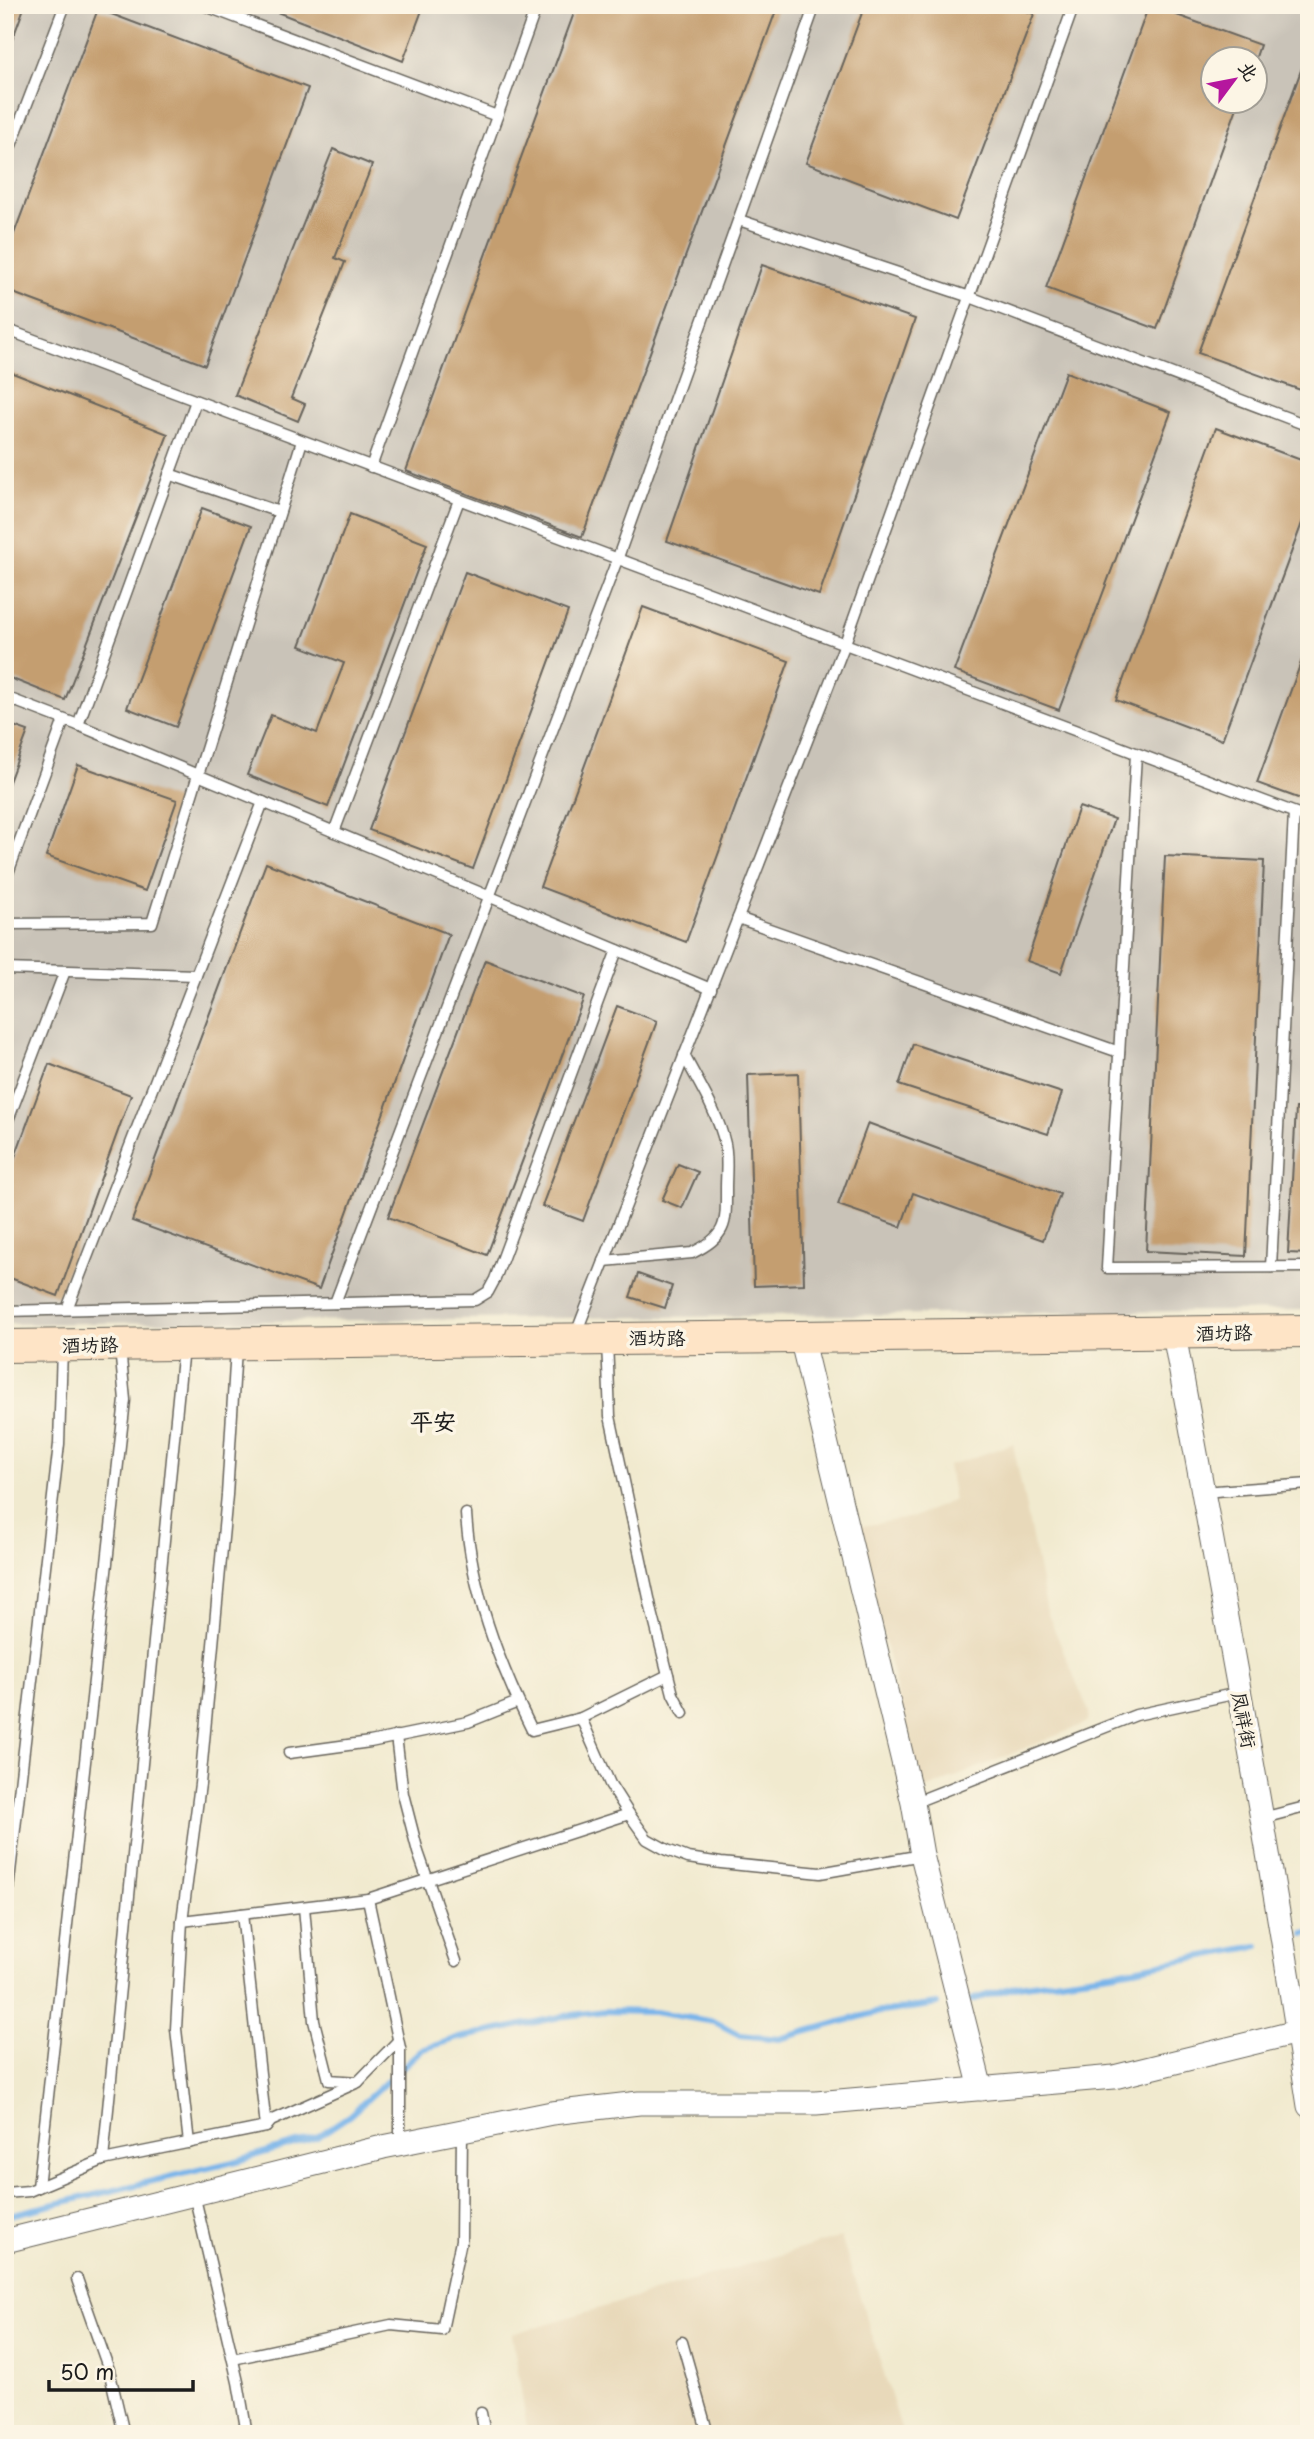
<svg xmlns="http://www.w3.org/2000/svg" width="1314" height="2439" font-family="'Playpen Sans','LXGW WenKai TC',sans-serif">
  <style>
    .built { fill: #e8d9ba }
    .industrial { fill: #c9c3b8; fill-rule: evenodd }
    .lines { fill: none; stroke-linecap: round; stroke-linejoin: round }
    .stream { stroke: #78b4ea; stroke-width: 6 }
    .building { fill: #c49e70 }
    .lane-casing { stroke: #67645b; stroke-width: 13 }
    .street-casing { stroke: #67645b; stroke-width: 25 }
    .secondary-casing { stroke: #67645b; stroke-width: 34 }
    .lane { stroke: #fff; stroke-width: 10 }
    .street { stroke: #fff; stroke-width: 23 }
    .secondary { stroke: #fee4c6; stroke-width: 32 }
    .labels { text-anchor: middle; stroke-width: 7; stroke-linejoin: round; paint-order: stroke }
    .street-label { font-size: 19px; fill: #1c1c1c; stroke: #fcf5e5 }
    .quarter-label { font-size: 23px; font-weight: bold; fill: #1c1c1c; stroke: #fcf5e5 }
  </style>
  <rect width="100%" height="100%" fill="#fcf5e5"/>
  <filter id="ink" filterUnits="userSpaceOnUse"><feTurbulence type="fractalNoise" baseFrequency=".0143" numOctaves="2"/><feDisplacementMap in="SourceGraphic" scale="14" xChannelSelector="R" yChannelSelector="G"/><feConvolveMatrix kernelMatrix="1 2 1 2 8 2 1 2 1" color-interpolation-filters="sRGB"/></filter>
  <filter id="wash" filterUnits="userSpaceOnUse"><feTurbulence type="fractalNoise" baseFrequency=".00686" numOctaves="4" result="noise"/><feDisplacementMap in="SourceGraphic" scale="28" xChannelSelector="R" yChannelSelector="G"/><feGaussianBlur stdDeviation="1.57" result="paint"/><feColorMatrix in="noise" values="0 0 0 0 0 0 0 0 0 0 0 0 0 0 0 0 0 1.4 0 .05"/><feComposite in="paint" operator="in"/></filter>
  <g filter="url(#wash)">
    <rect width="100%" height="100%" fill="#f1eacf"/>
    <g class="built">
      <path d="M1013,1444L1047,1612L1089,1712L1088,1720L1082,1725L921,1791L857,1527L914,1517L954,1500L948,1466Z"/>
      <path d="M841,2237L903,2434H528L512,2334Z"/>
    </g>
    <path class="industrial" d="M5,5H1294L1309,10V1310L5,1324ZM1212,60H1254V102H1212Z"/>
    <g class="lines">
      <g class="stream">
        <path d="M1304,1934L1309,1933"/>
        <path d="M971,2000L1018,1986L1117,1972L1258,1946"/>
        <path d="M5,2216L233,2162L317,2137L350,2115L421,2050L454,2039L565,2016L604,2011L654,2012L715,2022L740,2035L779,2039L874,2013L938,2004"/>
      </g>
    </g>
    <g id="blocks">
      <g class="building">
        <path d="M5,5H25L7,54H5Z"/>
        <path d="M259,5H424L403,61Z"/>
        <path d="M577,5H778L582,537L406,471Z"/>
        <path d="M865,5H1011L1034,14L956,220L806,163Z"/>
        <path d="M1149,5L1260,45L1255,60H1213V102H1239L1157,329L1046,288Z"/>
        <path d="M98,9L308,88L205,365L5,290V258Z"/>
        <path d="M1307,54L1309,55V393L1198,353Z"/>
        <path d="M333,149L372,165L335,258L345,262L291,398L305,404L298,421L235,395Z"/>
        <path d="M762,265L915,319L819,595L667,541Z"/>
        <path d="M5,370L168,434L65,700L5,676Z"/>
        <path d="M1066,372L1171,412L1059,710L954,671Z"/>
        <path d="M1216,428L1309,463V504L1222,740L1116,700Z"/>
        <path d="M202,508L251,526L176,727L127,708Z"/>
        <path d="M350,514L427,544L328,807L247,775L271,715L317,733L344,663L300,646Z"/>
        <path d="M465,572L568,611L473,869L369,830Z"/>
        <path d="M643,607L789,661L686,942L540,887Z"/>
        <path d="M1307,646H1309V802L1257,783Z"/>
        <path d="M5,723L28,731L7,787L5,786Z"/>
        <path d="M78,765L177,800L145,891L46,856Z"/>
        <path d="M1079,807L1114,819L1061,973L1027,961Z"/>
        <path d="M1165,856L1264,861L1246,1256L1146,1251Z"/>
        <path d="M266,863L449,934L319,1289L132,1221Z"/>
        <path d="M485,960L584,997L487,1255L388,1217Z"/>
        <path d="M617,1006L657,1021L583,1221L542,1206Z"/>
        <path d="M913,1044L1062,1093L1048,1134L899,1085Z"/>
        <path d="M49,1064L131,1095L58,1296L5,1276V1184Z"/>
        <path d="M798,1073L804,1284L754,1286L748,1075Z"/>
        <path d="M1296,1108H1309V1254L1288,1253Z"/>
        <path d="M868,1123L1060,1194L1043,1240L913,1193L901,1227L838,1205Z"/>
        <path d="M678,1164L698,1172L682,1208L662,1200Z"/>
        <path d="M638,1274L672,1286L665,1308L630,1297Z"/>
      </g>
    </g>
  </g>
  <g filter="url(#ink)">
    <use href="#blocks" fill-opacity="0" stroke="#67645b" stroke-width="2"/>
    <g class="lines">
      <g class="lane-casing">
        <g id="lane">
          <path d="M203,5L497,116"/>
          <path d="M5,161L65,5"/>
          <path d="M739,220L970,297L1309,426"/>
          <path d="M5,329L1309,818"/>
          <path d="M371,467L537,5"/>
          <path d="M169,474L279,512"/>
          <path d="M5,697L78,725L711,989"/>
          <path d="M78,725L196,401"/>
          <path d="M1136,754L1107,1268L1309,1267"/>
          <path d="M334,832L459,500"/>
          <path d="M5,881L64,720"/>
          <path d="M738,918L1119,1052"/>
          <path d="M5,924L152,923L302,441"/>
          <path d="M5,969L196,975"/>
          <path d="M5,1128L65,971"/>
          <path d="M604,1261L692,1253C728,1236 726,1223 726,1188C726,1174 728,1158 725,1144C718,1113 699,1084 684,1055"/>
          <path d="M1271,1267L1294,813"/>
          <path d="M335,1303L617,560L815,5"/>
          <path d="M67,1309L263,802"/>
          <path d="M5,1311L475,1300L488,1292L495,1279L617,950"/>
          <path d="M575,1336L844,646L1074,5"/>
          <path d="M607,1341L610,1416L652,1612L673,1694L683,1713"/>
          <path d="M1202,1492L1309,1484"/>
          <path d="M466,1514C471,1590 498,1662 532,1730L581,1718L668,1675"/>
          <path d="M581,1718L610,1784L629,1814L647,1839L667,1850L688,1858L721,1863L820,1873L922,1855"/>
          <path d="M396,1736L403,1794L418,1852L456,1961"/>
          <path d="M289,1753L370,1742L468,1722L518,1702"/>
          <path d="M913,1803L1136,1715L1238,1693"/>
          <path d="M1263,1818L1309,1806"/>
          <path d="M368,1899L400,2048V2144"/>
          <path d="M304,1907L314,2021L329,2080L358,2082"/>
          <path d="M242,1914L266,2127"/>
          <path d="M5,1916L59,1444L62,1348"/>
          <path d="M182,1921L368,1899L629,1814"/>
          <path d="M189,2143L176,2029L182,1921L200,1784L227,1495L236,1348"/>
          <path d="M103,2160L183,1347"/>
          <path d="M38,2187L125,1400L120,1348"/>
          <path d="M5,2193L29,2191L103,2160L266,2127L271,2121L358,2082L398,2041"/>
          <path d="M194,2194L238,2382L247,2434"/>
          <path d="M77,2279L109,2370L124,2434"/>
          <path d="M682,2342L708,2434"/>
          <path d="M233,2359L391,2325L442,2330L461,2241L462,2131"/>
          <path d="M481,2413L485,2434"/>
        </g>
      </g>
      <g class="street-casing">
        <g id="street">
          <path d="M1174,1334C1221,1591 1270,1848 1309,2106"/>
          <path d="M801,1337L913,1803L922,1855L981,2089"/>
          <path d="M5,2241L383,2147L552,2113L639,2103H816L1114,2077L1309,2029"/>
        </g>
      </g>
      <g class="secondary-casing">
        <path id="secondary" d="M5,1346L1309,1331"/>
      </g>
      <use href="#lane" class="lane"/>
      <use href="#street" class="street"/>
      <use href="#secondary" class="secondary"/>
    </g>
  </g>
  <g class="labels">
    <g class="street-label">
      <text transform="translate(1224 1333) rotate(-1)" y="7">酒坊路</text>
      <text x="657" y="1345">酒坊路</text>
      <text transform="translate(90 1345) rotate(-1)" y="7">酒坊路</text>
      <text transform="translate(1244 1720) rotate(79)" y="7">凤祥街</text>
    </g>
    <g class="quarter-label">
      <text x="433" y="1430">平安</text>
    </g>
  </g>
  <rect width="1314" height="2439" fill="none" stroke="#fcf5e5" stroke-width="28"/>
  <g transform="translate(1234 80) rotate(58)"><circle r="33" fill="#fcf5e5" stroke="#a29e95" stroke-width="2"/>
  <path d="M0-5L12 26L0 18L-12 26Z" fill="#b5179e"/>
  <text y="-10" font-size="19" font-weight="bold" text-anchor="middle" fill="#1c1c1c">北</text>
  </g>
  <path d="M49 2380v10h144v-10" fill="none" stroke="#1c1c1c" stroke-width="3.5"/>
  <text x="60" y="2380" font-size="21" fill="#1c1c1c" stroke="#fcf5e5" stroke-width="5" paint-order="stroke">50 m</text>
</svg>
